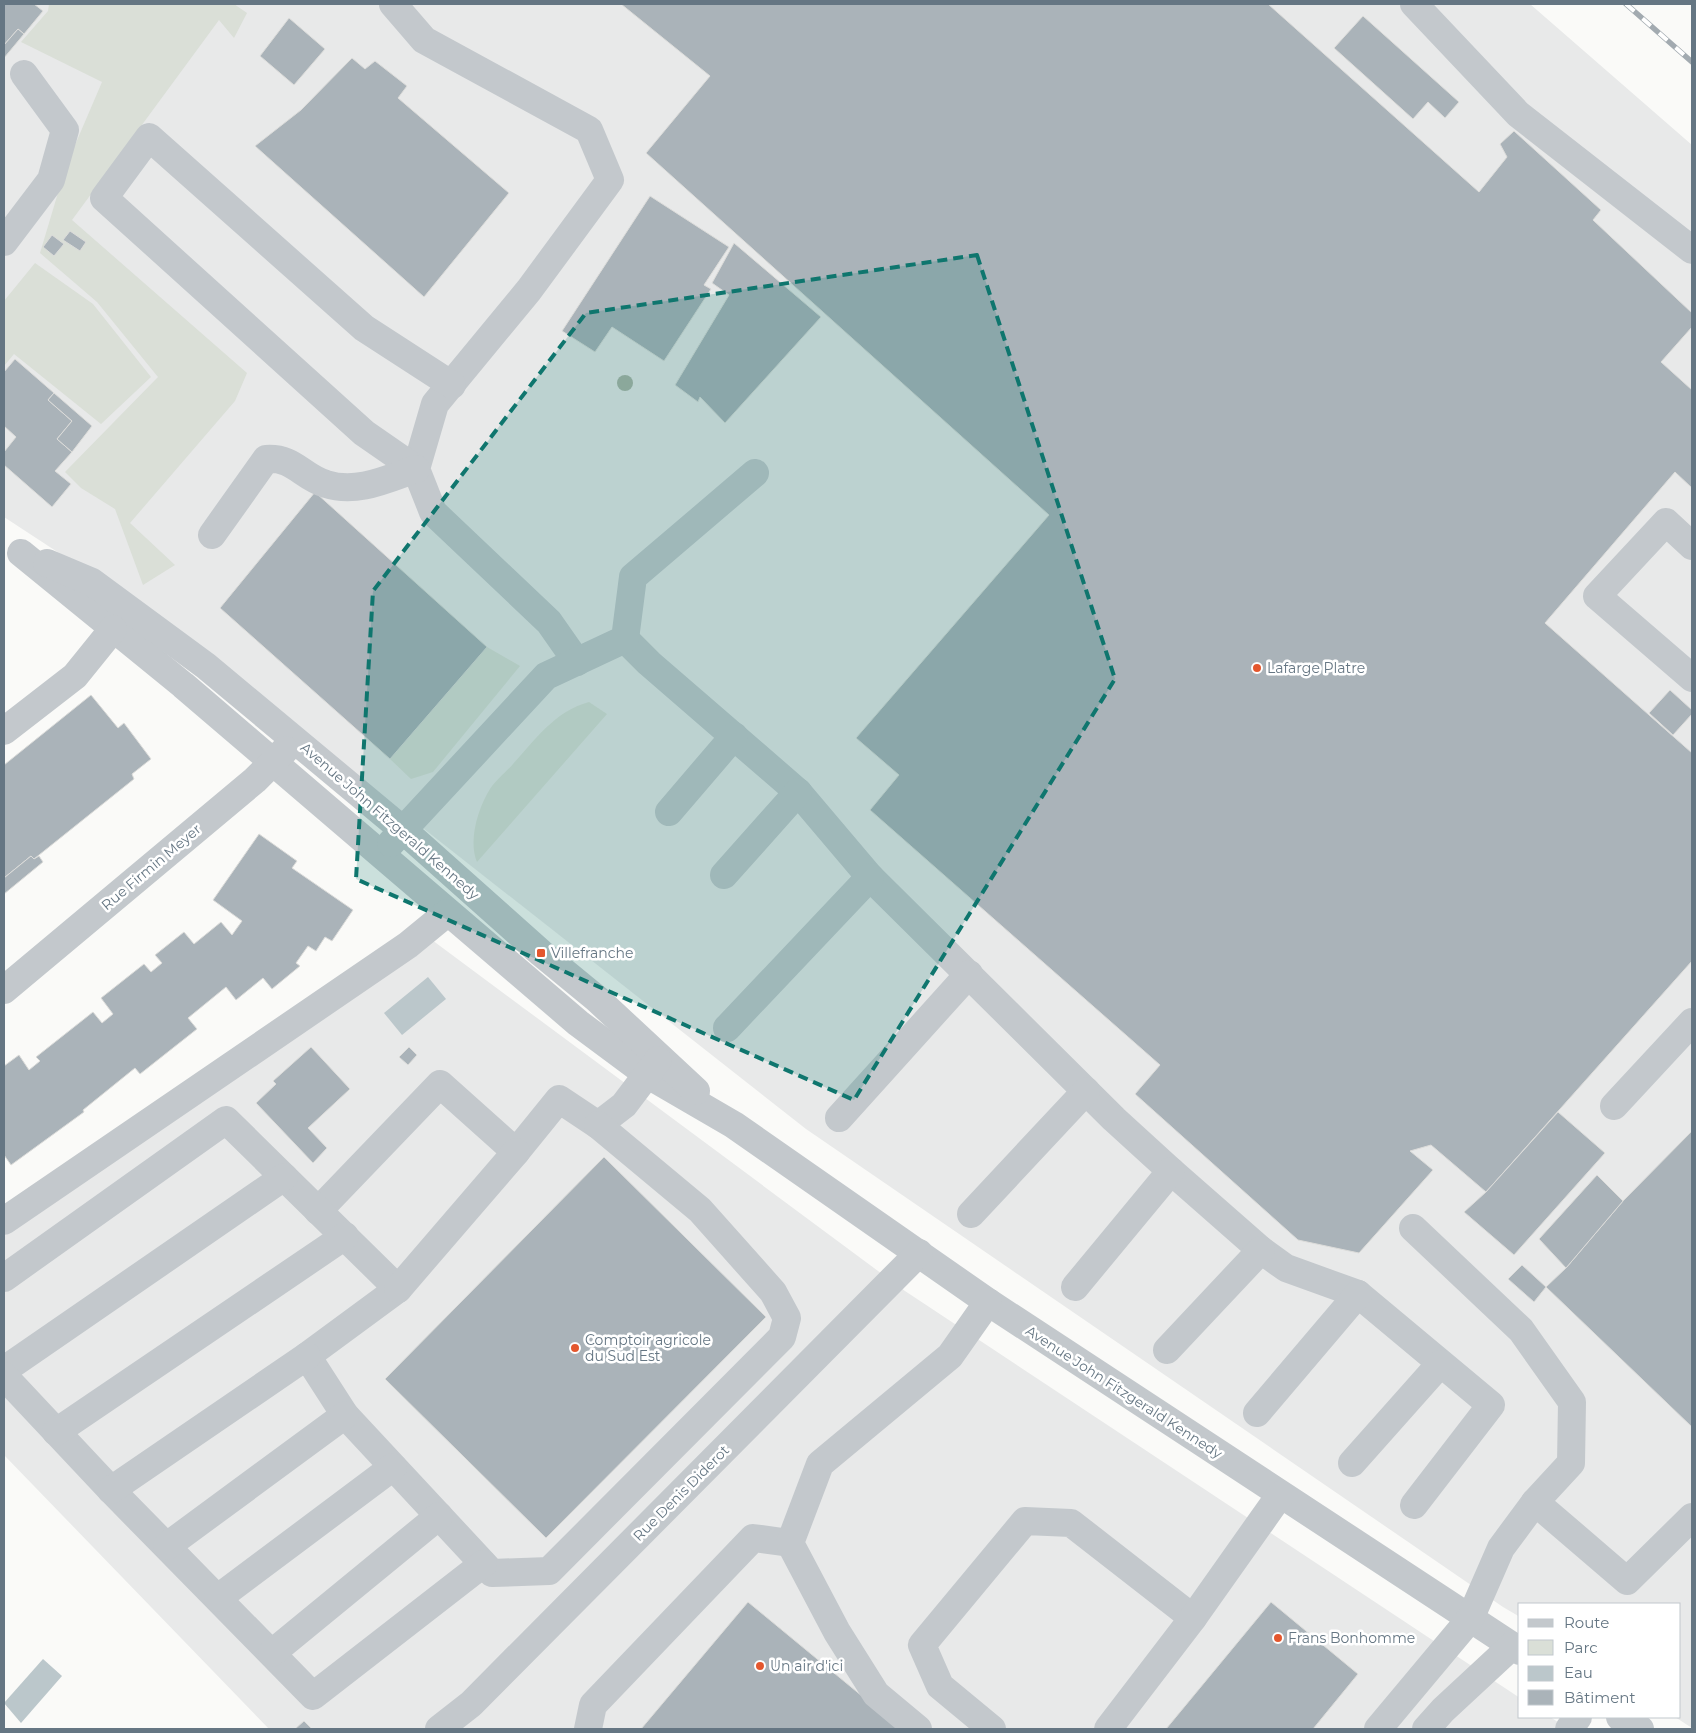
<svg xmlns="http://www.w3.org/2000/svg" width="1696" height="1733" font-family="Montserrat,sans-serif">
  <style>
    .built { fill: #e8e9e9 }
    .green { fill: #dadfd7 }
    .water { fill: #bbc7cb }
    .building { fill: #aab3b9; stroke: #dcdcda }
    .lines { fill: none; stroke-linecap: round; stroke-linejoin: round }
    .minor { stroke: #c3c8cc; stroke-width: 28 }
    .rail-casing { stroke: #a2aab0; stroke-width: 5.5 }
    .rail { stroke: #fff; stroke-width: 4; stroke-dasharray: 11; stroke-linecap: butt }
    .tree { fill: #aab4a7 }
    .marked { fill: #0f766e; fill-opacity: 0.2; stroke: #0f766e; stroke-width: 4; stroke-dasharray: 10 6; stroke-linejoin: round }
    .poi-dot { fill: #e4572e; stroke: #fff; stroke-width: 2 }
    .labels { text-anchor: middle; stroke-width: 5; stroke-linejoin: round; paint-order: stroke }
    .poi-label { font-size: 14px; fill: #657683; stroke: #fff; text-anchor: start }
    .street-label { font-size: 14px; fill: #657683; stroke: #fff }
  </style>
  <rect width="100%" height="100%" fill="#fafaf8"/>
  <g class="built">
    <path d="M4,4H1530L1692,145V1728L1675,1717H1680V1604H1520V1617L1503,1607L806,1129L143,608L4,517Z"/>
    <path d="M432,940L905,1291L1520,1698V1717H1550L1569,1729H269L4,1455V1236Z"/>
  </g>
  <g class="green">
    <path d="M49,4H234L247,13L234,38L219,20L72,220L247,373L235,401L130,523L175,565L143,585L115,509L81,488L65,472L158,377L97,302L40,253L66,166L102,82L21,42L48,11Z"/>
    <path d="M35,263L93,304L151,377L101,424L14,354L4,366V301Z"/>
    <path d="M487,647L520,666L433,772L411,779L390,759Z"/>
    <path d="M589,702L607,714L477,862C468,841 478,808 490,789C496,780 506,772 513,764C536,739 555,711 589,702Z"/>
  </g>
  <g class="water">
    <path d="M428,977L446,999L402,1035L384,1013Z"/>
    <path d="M43,1659L62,1676L21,1723L4,1703Z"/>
  </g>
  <g class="building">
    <path d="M4,4H34L43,11L24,34L18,29L4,45Z"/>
    <path d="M621,4H1268L1479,192L1507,157L1500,144L1514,131L1601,210L1593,220L1692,313V327L1661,362L1692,390V488L1675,472L1545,623L1692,753V961L1486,1192L1431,1145L1410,1151L1433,1170L1359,1253L1298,1240L1135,1094L1160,1065L870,810L899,775L856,738L1049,515L646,153L710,76Z"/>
    <path d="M1363,16L1459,102L1445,118L1428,102L1413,119L1334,48Z"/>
    <path d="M289,18L325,49L294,85L260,56Z"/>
    <path d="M18,29L24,34L4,58V45Z"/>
    <path d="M352,58L365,69L375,61L407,86L398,98L509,193L424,297L255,146L301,110Z"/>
    <path d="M650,196L729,247L704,285L711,289L664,361L612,327L595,352L562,331Z"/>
    <path d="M70,231L86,242L80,251L63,240Z"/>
    <path d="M52,235L64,244L54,256L43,247Z"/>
    <path d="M734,243L821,317L725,423L700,397L698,402L675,385L729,295L712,283Z"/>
    <path d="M15,359L54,393L48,400L72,421L57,439L72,452L55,471L71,484L52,507L4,465V452L16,437L4,426V372Z"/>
    <path d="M54,393L92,426L72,452L57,439L72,421L48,400Z"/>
    <path d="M315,492L487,647L390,759L220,608Z"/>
    <path d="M1670,690L1692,710V714L1673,735L1649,713Z"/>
    <path d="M91,695L118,728L124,723L151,759L132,774L134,779L34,859L31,856L4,878V765Z"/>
    <path d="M259,834L297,861L292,868L353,910L332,941L325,937L316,951L308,946L296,963L300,966L272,989L263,978L236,1000L226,987L188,1018L197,1029L140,1074L135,1068L83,1110L84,1112L11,1165L4,1155V1066L19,1055L29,1070L40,1061L36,1057L93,1012L102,1023L113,1014L101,998L144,964L151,972L162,963L155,955L184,932L194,944L221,922L232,935L242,921L213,900Z"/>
    <path d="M31,856L34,859L39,856L43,862L4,894V878Z"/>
    <path d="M311,1047L350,1089L308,1128L327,1148L313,1163L256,1103L276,1084L273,1081Z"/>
    <path d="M409,1047L417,1055L408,1065L399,1057Z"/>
    <path d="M1558,1112L1605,1153L1514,1255L1464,1212L1486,1192Z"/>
    <path d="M1692,1131V1427L1546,1287L1566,1268L1623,1201Z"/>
    <path d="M604,1157L766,1317L546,1538L385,1379Z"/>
    <path d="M1597,1175L1623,1201L1566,1268L1539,1239Z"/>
    <path d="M1522,1265L1546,1287L1534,1302L1508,1279Z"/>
    <path d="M748,1602L902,1729H641Z"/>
    <path d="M1271,1602L1358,1674L1313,1729H1166Z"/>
    <path d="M304,1721L312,1729H295Z"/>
  </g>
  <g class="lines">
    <g class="minor">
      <path d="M393,4L424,40L589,130L610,180L529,290L435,404L416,469L433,512L549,622L577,662"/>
      <path d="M1414,4L1518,114L1692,250"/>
      <path d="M4,242L51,180L65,130L24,74"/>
      <path d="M416,469L364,433L104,198L149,137L364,328L452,385"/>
      <path d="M212,535L266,459C294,457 302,477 326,484C357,494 387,479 416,469"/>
      <path d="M1692,546L1666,522L1597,596L1692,678"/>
      <path d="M21,553L183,685L578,1023L648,1075L734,1125L988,1302L1520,1651"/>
      <path d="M47,563L92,582L206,666L403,830L541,953L597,999L696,1091"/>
      <path d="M625,639L649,663L798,792L870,877L1114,1119L1171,1171L1261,1250L1286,1268L1358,1294L1491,1405L1414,1505"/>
      <path d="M4,731L75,676L113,629"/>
      <path d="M669,812L734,736"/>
      <path d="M391,843L546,676L625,639L633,577L755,473"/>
      <path d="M724,875L798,792"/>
      <path d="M4,990L255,780L285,750"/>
      <path d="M727,1028L870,877"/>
      <path d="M1614,1106L1692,1022"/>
      <path d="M839,1118L969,974"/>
      <path d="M318,1211L440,1084L516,1152L559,1099L598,1125L624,1105L658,1060"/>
      <path d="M971,1214L1086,1091"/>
      <path d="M4,1221L408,945L447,913"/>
      <path d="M1413,1228L1521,1330L1572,1402L1571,1463L1535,1502"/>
      <path d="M4,1278L226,1120L398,1289L307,1356L345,1415L492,1573L549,1571L782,1337L787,1318L773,1292L700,1210L598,1125"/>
      <path d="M1075,1287L1171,1171"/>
      <path d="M398,1289L516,1152"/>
      <path d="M1167,1350L1261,1250"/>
      <path d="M4,1370L284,1177"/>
      <path d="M4,1376L111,1490L313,1696L483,1564"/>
      <path d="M1257,1413L1358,1294"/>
      <path d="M56,1432L345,1236"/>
      <path d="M1352,1463L1440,1364"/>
      <path d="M111,1490L307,1356"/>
      <path d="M167,1546L345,1415"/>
      <path d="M218,1598L393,1467"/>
      <path d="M272,1653L439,1516"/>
      <path d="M1620,1717L1640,1729"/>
      <path d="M439,1729L471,1704L919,1253"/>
      <path d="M588,1729L593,1705L753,1538L790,1543"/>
      <path d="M918,1729L876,1694L837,1632L790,1543L820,1464L950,1356L988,1302"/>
      <path d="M992,1729L940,1686L922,1645L1025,1521L1071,1523L1193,1618"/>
      <path d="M1108,1729L1193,1618L1280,1495"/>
      <path d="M1378,1729L1470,1619L1501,1548L1535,1502L1627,1581L1692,1517"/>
      <path d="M1426,1729L1443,1710L1512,1646"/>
      <path d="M1569,1729L1578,1717"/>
    </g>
    <g class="rail-casing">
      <path id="rail" d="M1626,4L1692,62"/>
    </g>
    <use href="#rail" class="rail"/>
  </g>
  <circle class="tree" cx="625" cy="383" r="8"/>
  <path class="marked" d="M977,255L1115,679L854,1100L356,879L373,591L586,313Z"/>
  <g class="poi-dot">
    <circle cx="1257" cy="668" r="5"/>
    <rect x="536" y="948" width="10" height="10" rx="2.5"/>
    <circle cx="575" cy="1348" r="5"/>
    <circle cx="1278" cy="1638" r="5"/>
    <circle cx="760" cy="1666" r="5"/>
  </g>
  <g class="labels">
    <g class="poi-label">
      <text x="1267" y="673">Lafarge Platre</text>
      <text x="551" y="958">Villefranche</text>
      <text x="585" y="1345">Comptoir agricole<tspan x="585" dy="16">du Sud Est</tspan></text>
      <text x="1288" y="1643">Frans Bonhomme</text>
      <text x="770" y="1671">Un air d'ici</text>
    </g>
    <g class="street-label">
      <text transform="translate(390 821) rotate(41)" y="5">Avenue John Fitzgerald Kennedy</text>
      <text transform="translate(151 867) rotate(-40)" y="5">Rue Firmin Meyer</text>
      <text transform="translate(1124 1392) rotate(33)" y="5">Avenue John Fitzgerald Kennedy</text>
      <text transform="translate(681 1493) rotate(-45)" y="5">Rue Denis Diderot</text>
    </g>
  </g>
  <rect width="1696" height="1733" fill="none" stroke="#657683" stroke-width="10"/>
  <rect x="1518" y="1603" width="162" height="115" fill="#ffffff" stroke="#c1c8cd"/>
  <rect x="1528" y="1619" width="25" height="8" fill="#c3c8cc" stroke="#c1c8cd"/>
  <text x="1564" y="1628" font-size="15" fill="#657683">Route</text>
  <rect x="1528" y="1640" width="25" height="15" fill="#dadfd7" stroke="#c1c8cd"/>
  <text x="1564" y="1653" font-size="15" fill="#657683">Parc</text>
  <rect x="1528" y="1666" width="25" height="15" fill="#bbc7cb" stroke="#c1c8cd"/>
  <text x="1564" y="1678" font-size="15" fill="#657683">Eau</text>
  <rect x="1528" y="1690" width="25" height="15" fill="#aab3b9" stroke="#c1c8cd"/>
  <text x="1564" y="1703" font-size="15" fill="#657683">Bâtiment</text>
</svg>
